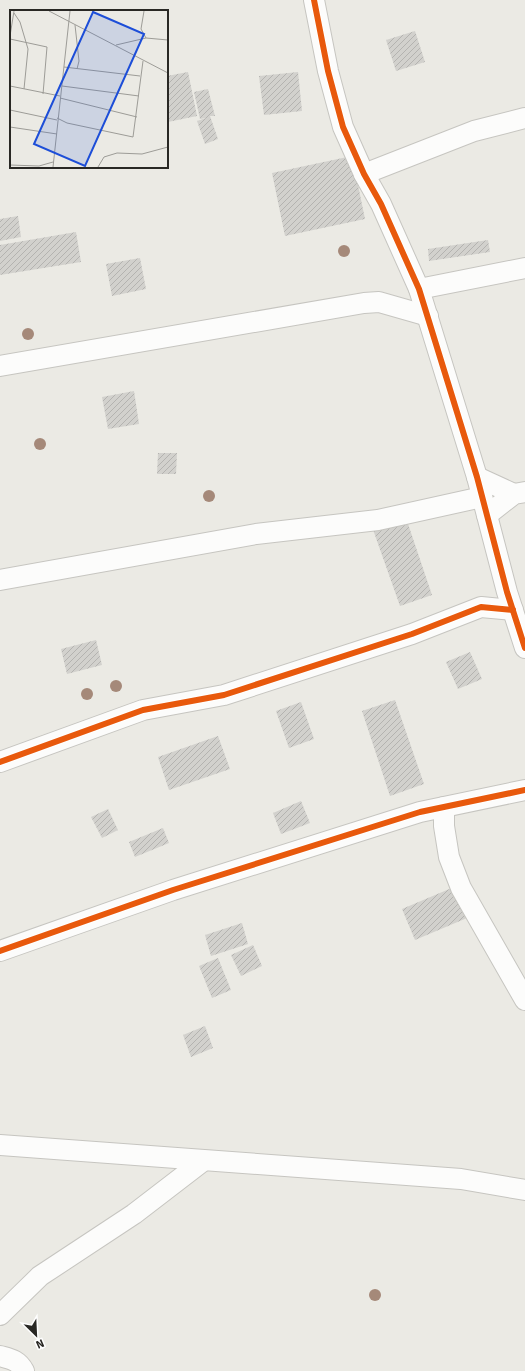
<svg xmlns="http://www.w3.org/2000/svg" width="525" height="1371" font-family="Signika,sans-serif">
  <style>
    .building { fill: url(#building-hatch) }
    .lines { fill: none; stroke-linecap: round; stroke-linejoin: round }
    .minor-casing { stroke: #c6c5c0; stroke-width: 22 }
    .minor { stroke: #fcfcfb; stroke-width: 20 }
    .cycleway-casing { stroke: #fff; stroke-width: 8 }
    .cycleway { stroke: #e8590c; stroke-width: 6 }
    .tree { fill: #a58979 }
    .inset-road { fill: none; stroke: #9d9c97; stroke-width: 1 }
    .view { fill: #1d4ed8; fill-opacity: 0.15; stroke: #1d4ed8; stroke-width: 2 }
    .inset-edge { fill: none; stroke: #292824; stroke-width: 2 }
  </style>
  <defs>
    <pattern id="building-hatch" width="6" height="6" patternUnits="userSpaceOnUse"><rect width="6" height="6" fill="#d2d1cd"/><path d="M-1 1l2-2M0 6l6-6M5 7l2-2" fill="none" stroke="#b4b3b0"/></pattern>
  </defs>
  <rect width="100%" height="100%" fill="#ebeae4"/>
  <g class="building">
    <path d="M415,31L425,62L396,71L386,40Z"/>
    <path d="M188,72L197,116L168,122L167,76Z"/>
    <path d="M298,72L302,111L264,115L259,76Z"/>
    <path d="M208,89L215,116H210L218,139L205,144L197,121L206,118L200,119L194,92Z"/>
    <path d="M352,156L365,219L285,236L272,173Z"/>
    <path d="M18,216L21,237L0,241V219Z"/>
    <path d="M76,232L81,262L0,275V245Z"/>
    <path d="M488,240L490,252L429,261L428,249Z"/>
    <path d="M140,258L146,289L112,296L106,264Z"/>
    <path d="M134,391L139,424L108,429L102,397Z"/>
    <path d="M158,453H177L176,474H157Z"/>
    <path d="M404,512L432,595L400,606L371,524Z"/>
    <path d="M96,640L102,665L67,674L61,649Z"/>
    <path d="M470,652L482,679L458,689L446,662Z"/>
    <path d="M395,700L424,784L390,796L362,711Z"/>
    <path d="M301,702L314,739L289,748L276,711Z"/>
    <path d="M218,736L230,769L169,790L158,757Z"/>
    <path d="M301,801L310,823L281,834L273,813Z"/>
    <path d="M108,809L118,830L102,838L91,817Z"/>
    <path d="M163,828L169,843L135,857L129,842Z"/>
    <path d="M454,887L467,918L415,940L402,909Z"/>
    <path d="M242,923L248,944L211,956L205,935Z"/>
    <path d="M253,945L262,966L241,976L231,955Z"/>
    <path d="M218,958L231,990L212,998L199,966Z"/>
    <path d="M205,1026L213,1048L191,1057L183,1035Z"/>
  </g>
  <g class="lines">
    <g class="minor-casing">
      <g id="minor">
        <path d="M314,0L328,71L343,127L364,174L381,204L419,289L477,477L507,592L525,648"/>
        <path d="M364,174L474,131L525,118"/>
        <path d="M419,289L525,268"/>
        <path d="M0,366L364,303L379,302L428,316"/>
        <path d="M477,477L514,494"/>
        <path d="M487,515L514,494L525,492"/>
        <path d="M0,580L256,534L378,520L482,497"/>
        <path d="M0,762L143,710L224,695L412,634L481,607L513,610"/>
        <path d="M444,807V826L449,857L461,888L525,1000"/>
        <path d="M0,951L173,890L420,812L525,790"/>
        <path d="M0,1145L461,1179L525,1190"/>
        <path d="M0,1315L40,1276L134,1214L203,1161"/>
        <path d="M0,1356C11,1359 18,1360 24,1371"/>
      </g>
    </g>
    <use href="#minor" class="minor"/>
    <g class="cycleway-casing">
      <g id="cycleway">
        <path d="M314,0L328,71L343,127L364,174L381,204L419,289L477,477L507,592L525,648"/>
        <path d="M0,762L143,710L224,695L412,634L481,607L513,610"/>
        <path d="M0,951L173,890L420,812L525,790"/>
      </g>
    </g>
    <use href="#cycleway" class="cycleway"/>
  </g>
  <g class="tree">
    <circle cx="344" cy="251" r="6"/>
    <circle cx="28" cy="334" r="6"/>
    <circle cx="40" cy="444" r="6"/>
    <circle cx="209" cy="496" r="6"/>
    <circle cx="116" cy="686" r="6"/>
    <circle cx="87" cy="694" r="6"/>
    <circle cx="375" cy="1295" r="6"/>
  </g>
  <g transform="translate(10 10)">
    <rect width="158" height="158" fill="#ebeae4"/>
    <path class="inset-road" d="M39,1L158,63M134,1L131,19L136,28M4,3L10,12L18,39L14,79M65,15L69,51L67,59M0,26L4,1M0,29L37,37L33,84M106,35L136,28L158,30M54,57L130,66M0,76L50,86M52,76L129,86M50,88L127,107M0,100L47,110M47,108L57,113L123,127L133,51M0,117L47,124M0,155L29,156L43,152M43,157L60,1M88,157L94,147L107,143L132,144L158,137"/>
    <path class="view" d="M83,2L134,24L75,156L24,134Z"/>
    <rect width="158" height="158" class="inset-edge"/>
  </g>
  <g transform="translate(36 1335) rotate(156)" stroke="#ffffff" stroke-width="3" paint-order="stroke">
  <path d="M0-3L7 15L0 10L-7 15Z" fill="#292824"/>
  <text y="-6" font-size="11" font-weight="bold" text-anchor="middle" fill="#292824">N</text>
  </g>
</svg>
